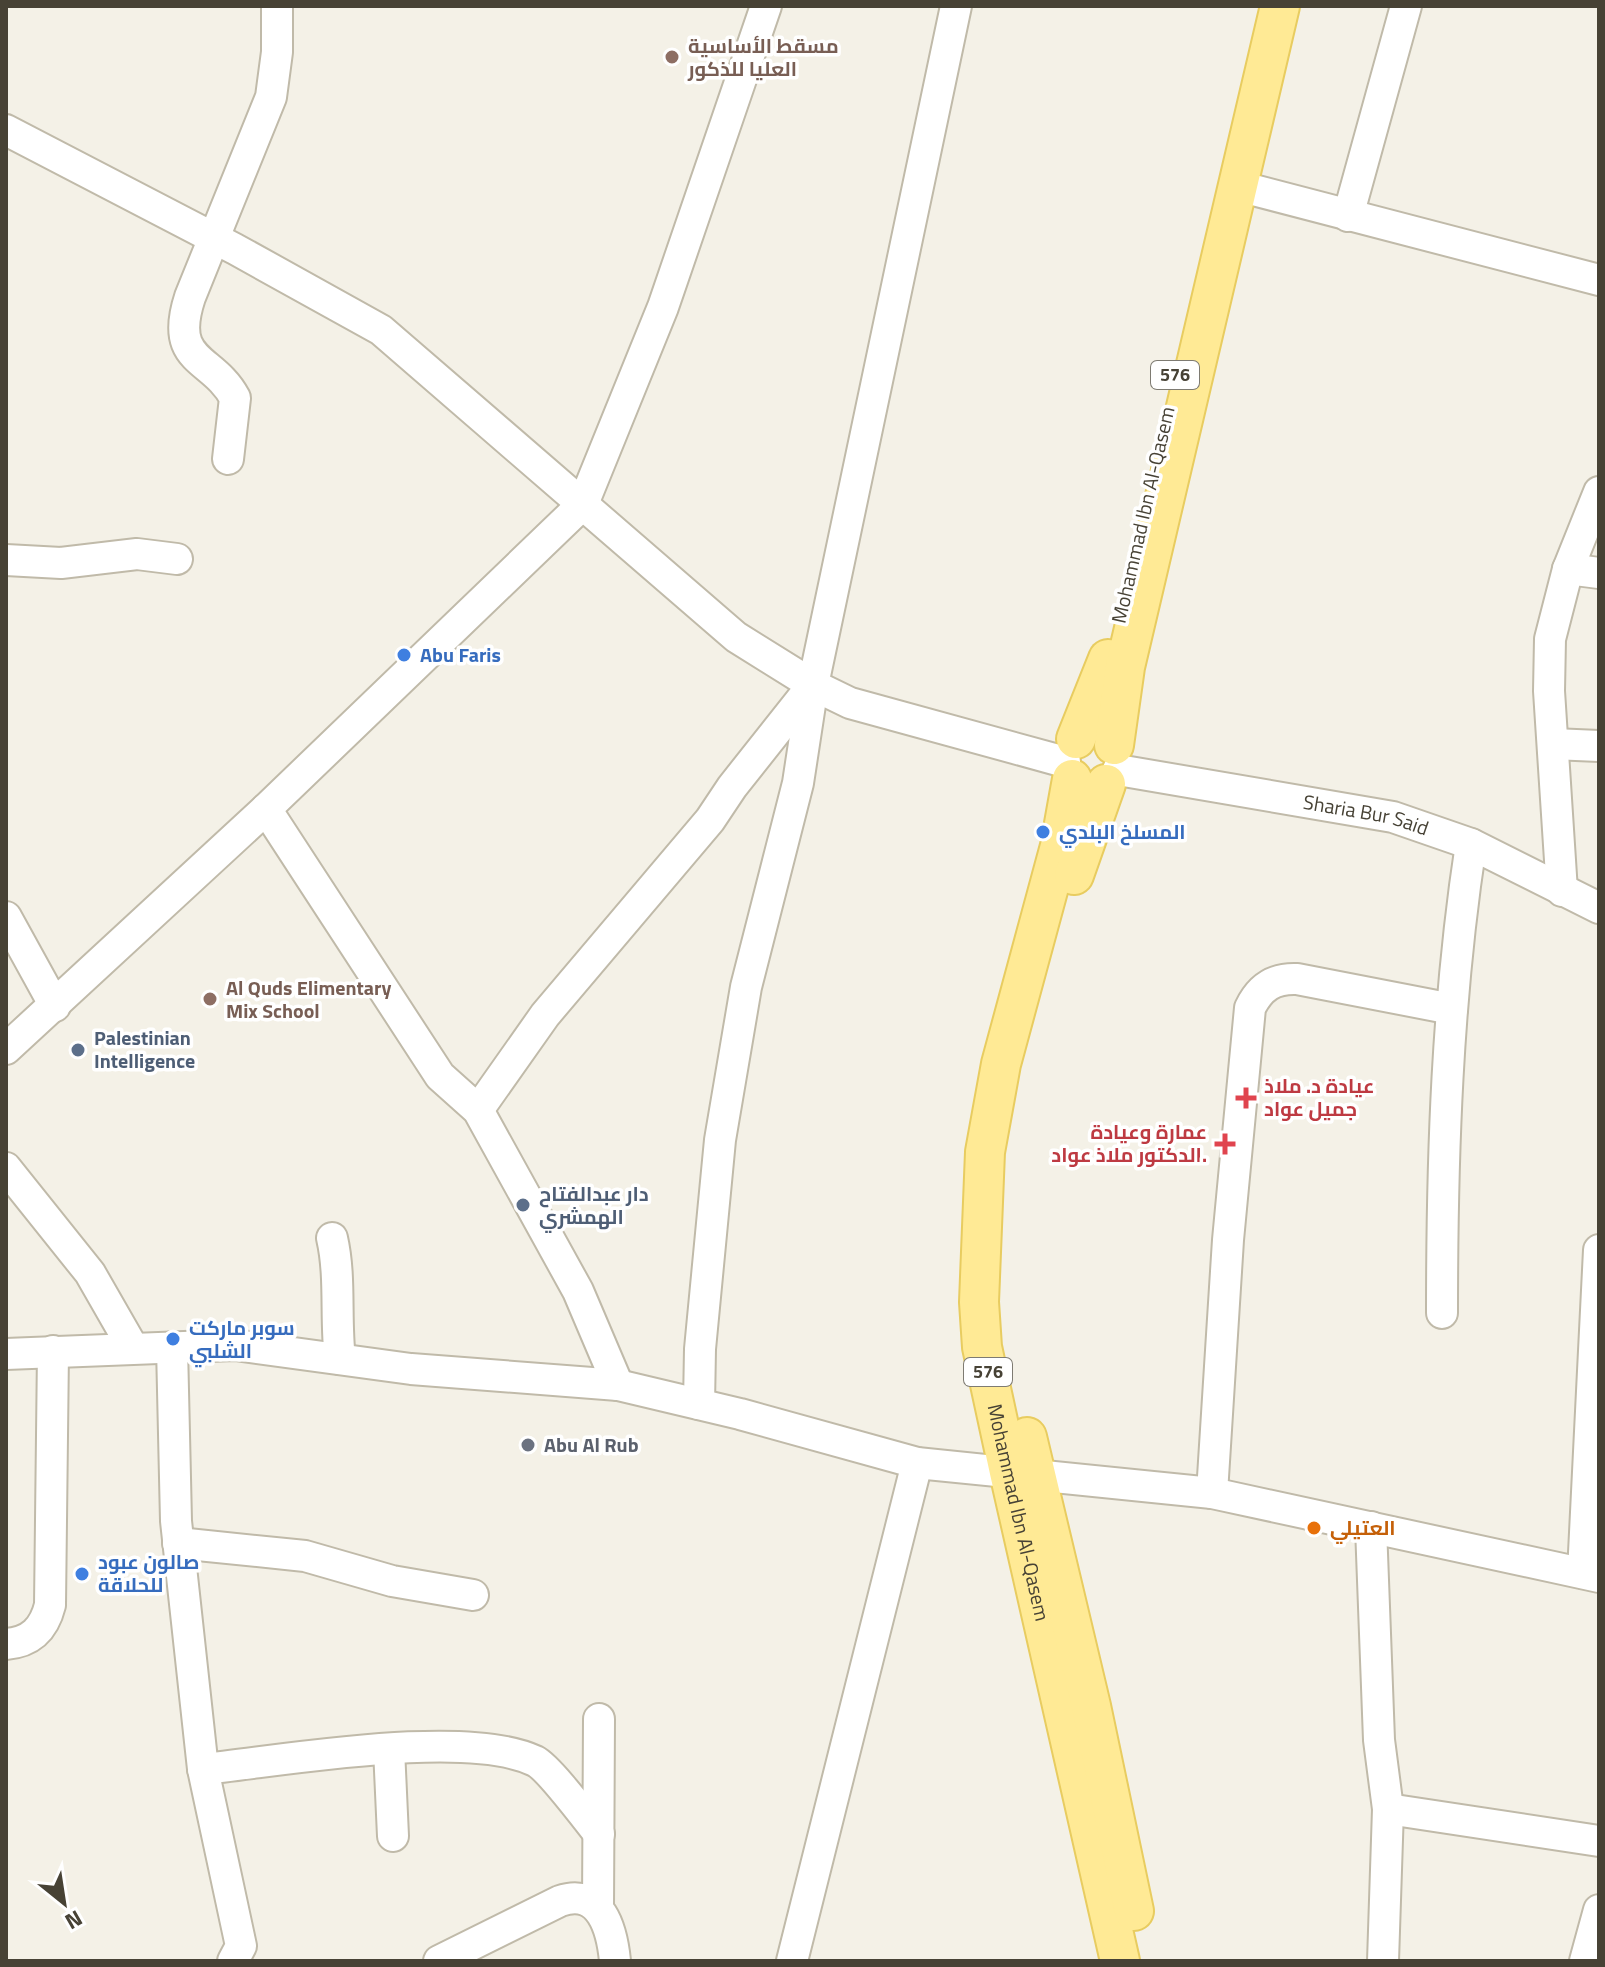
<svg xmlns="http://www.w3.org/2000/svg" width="1605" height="1967" font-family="'Titillium Web',Cairo,sans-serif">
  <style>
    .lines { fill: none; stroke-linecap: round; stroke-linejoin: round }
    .minor-casing { stroke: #c0baa9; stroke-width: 34 }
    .major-casing { stroke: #e8cc60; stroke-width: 42 }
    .minor { stroke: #fff; stroke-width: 30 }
    .major { stroke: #ffea95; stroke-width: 38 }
    .education-dot { fill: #8d6e63; stroke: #fff; stroke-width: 3 }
    .shop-dot { fill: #3f7fe0; stroke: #fff; stroke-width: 3 }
    .service-dot { fill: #5c6f8a; stroke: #fff; stroke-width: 3 }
    .health-dot { fill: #e0444e; stroke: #fff; stroke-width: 3 }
    .worship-dot { fill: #6b7280; stroke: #fff; stroke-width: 3 }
    .food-dot { fill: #e8710a; stroke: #fff; stroke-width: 3 }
    .labels { text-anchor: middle; stroke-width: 7; stroke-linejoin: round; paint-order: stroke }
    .shield { fill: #fff; stroke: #7e7b72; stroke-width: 2 }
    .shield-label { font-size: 18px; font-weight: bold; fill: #474235 }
    .education-label { font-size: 20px; font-weight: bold; fill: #785e54; stroke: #fff; text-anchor: start }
    .street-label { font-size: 20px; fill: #474235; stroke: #fff }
    .shop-label { font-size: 20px; font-weight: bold; fill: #366cbe; stroke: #fff; text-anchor: start }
    .service-label { font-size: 20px; font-weight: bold; fill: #4e5e75; stroke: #fff; text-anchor: start }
    .health-label { font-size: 20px; font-weight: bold; fill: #be3a42; stroke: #fff; text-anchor: start }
    .worship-label { font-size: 20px; font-weight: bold; fill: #5b616d; stroke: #fff; text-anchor: start }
    .food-label { font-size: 20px; font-weight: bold; fill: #c56008; stroke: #fff; text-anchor: start }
  </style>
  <rect width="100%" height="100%" fill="#f4f1e7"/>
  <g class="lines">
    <g class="minor-casing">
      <g id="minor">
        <path d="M6,130L235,249L381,330L736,637L813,685L850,703L1065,762"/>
        <path d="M1238,186L1599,280"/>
        <path d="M1348,216L1406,6"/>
        <path d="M228,459L235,398C213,356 168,364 190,297L271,97L277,52V6"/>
        <path d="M6,560L61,563L137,554L177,559"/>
        <path d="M1568,569L1599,573"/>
        <path d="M1553,744L1599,746"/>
        <path id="s1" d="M1118,770L1393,817L1471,844L1599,908"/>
        <path d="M266,809L440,1076L478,1110L578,1291L618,1385"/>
        <path d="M1562,891L1549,691L1550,639L1568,569L1599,492"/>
        <path d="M6,917L55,1006"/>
        <path d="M6,1049L266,809L583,504L663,307L766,6"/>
        <path d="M478,1110L545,1015L710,820L732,787L812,686"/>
        <path d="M6,1168L90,1273L133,1348"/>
        <path d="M332,1238C341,1277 335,1319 340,1359"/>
        <path d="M1442,1313C1442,1156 1447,1000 1471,844"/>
        <path d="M172,1347L176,1521L203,1769L241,1946L233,1961"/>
        <path d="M6,1354L235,1345L411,1369L618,1385L740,1414L917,1463L1212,1493L1599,1577"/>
        <path d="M699,1404L700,1349L720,1140L746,987L798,783L813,685L956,6"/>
        <path d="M1212,1493L1228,1240L1250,1008C1260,987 1274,978 1297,979L1452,1009"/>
        <path d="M1371,1527L1379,1740L1388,1809L1383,1961"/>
        <path d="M178,1543L305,1556L392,1581L473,1595"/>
        <path d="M1583,1573L1599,1250"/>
        <path d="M6,1644C31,1642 44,1629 50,1605L53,1351"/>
        <path d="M389,1749L393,1836"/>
        <path d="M203,1769C283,1761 465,1728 535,1761C549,1768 587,1819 599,1834"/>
        <path d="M1388,1809L1599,1841"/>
        <path d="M598,1907L599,1719"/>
        <path d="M439,1961L560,1901C601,1887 612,1930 615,1961"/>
        <path d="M792,1961L917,1463"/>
        <path d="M1585,1961L1599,1910"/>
      </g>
    </g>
    <g class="major-casing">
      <g id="major">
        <path d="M1076,739L1108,659"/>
        <path d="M1114,745L1125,667L1280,6"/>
        <path id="s2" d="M1072,779L1060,846L1001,1064L985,1152L979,1302L982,1347L1009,1472L1120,1961"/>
        <path d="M1074,875L1106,784"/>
        <path d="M1027,1437L1091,1706L1134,1911"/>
      </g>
    </g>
    <use href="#minor" class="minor"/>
    <use href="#major" class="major"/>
  </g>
  <g class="education-dot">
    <circle cx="672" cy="57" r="8"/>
    <circle cx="210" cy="999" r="8"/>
  </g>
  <g class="shop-dot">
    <circle cx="404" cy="655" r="8"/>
    <circle cx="1043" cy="832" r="8"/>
    <circle cx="173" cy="1339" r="8"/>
    <circle cx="82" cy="1574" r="8"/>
  </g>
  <g class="service-dot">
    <circle cx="78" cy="1050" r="8"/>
    <circle cx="523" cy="1205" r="8"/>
  </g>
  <g class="health-dot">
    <path d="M1242 1086h8v8h8v8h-8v8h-8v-8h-8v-8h8z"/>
    <path d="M1221 1132h8v8h8v8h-8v8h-8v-8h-8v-8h8z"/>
  </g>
  <circle class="worship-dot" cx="528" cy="1445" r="8"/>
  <circle class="food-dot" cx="1314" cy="1528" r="8"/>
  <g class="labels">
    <g class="shield">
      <rect x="1151" y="361" width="48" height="28" rx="6"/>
      <rect x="964" y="1358" width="48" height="28" rx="6"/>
    </g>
    <g class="shield-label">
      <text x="1175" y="381">576</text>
      <text x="988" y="1378">576</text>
    </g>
    <g class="education-label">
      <text x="688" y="53">مسقط الأساسية<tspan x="688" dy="23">العليا للذكور</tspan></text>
      <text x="226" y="995">Al Quds Elimentary<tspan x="226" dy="23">Mix School</tspan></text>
    </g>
    <g class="street-label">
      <text transform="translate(1143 515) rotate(-77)" y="7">Mohammad Ibn Al-Qasem</text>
      <text dy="7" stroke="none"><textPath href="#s1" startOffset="252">Sharia Bur Said</textPath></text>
      <text dy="7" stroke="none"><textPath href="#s2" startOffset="748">Mohammad Ibn Al-Qasem</textPath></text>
    </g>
    <g class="shop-label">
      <text x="420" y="662">Abu Faris</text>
      <text x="1059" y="839">المسلخ البلدي</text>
      <text x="189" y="1335">سوبر ماركت<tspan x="189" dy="23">الشلبي</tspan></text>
      <text x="98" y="1569">صالون عبود<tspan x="98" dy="23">للحلاقة</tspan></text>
    </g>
    <g class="service-label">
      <text x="94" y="1045">Palestinian<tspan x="94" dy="23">Intelligence</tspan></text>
      <text x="539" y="1201">دار عبدالفتاح<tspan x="539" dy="23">الهمشري</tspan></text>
    </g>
    <g class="health-label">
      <text x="1264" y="1093">عيادة د. ملاذ<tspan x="1264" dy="23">جميل عواد</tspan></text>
      <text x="1207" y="1139" text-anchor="end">عمارة وعيادة<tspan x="1207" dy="23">الدكتور ملاذ عواد.</tspan></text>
    </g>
    <g class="worship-label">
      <text x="544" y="1452">Abu Al Rub</text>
    </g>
    <g class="food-label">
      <text x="1330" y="1535">العتيلي</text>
    </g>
  </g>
  <rect width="1605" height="1967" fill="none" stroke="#474235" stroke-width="16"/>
  <g transform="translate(64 1903) rotate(150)" stroke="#ffffff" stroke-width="6" paint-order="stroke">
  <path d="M0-6L14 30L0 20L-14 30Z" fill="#474235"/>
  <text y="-12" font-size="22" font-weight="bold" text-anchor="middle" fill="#474235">N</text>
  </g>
</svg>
